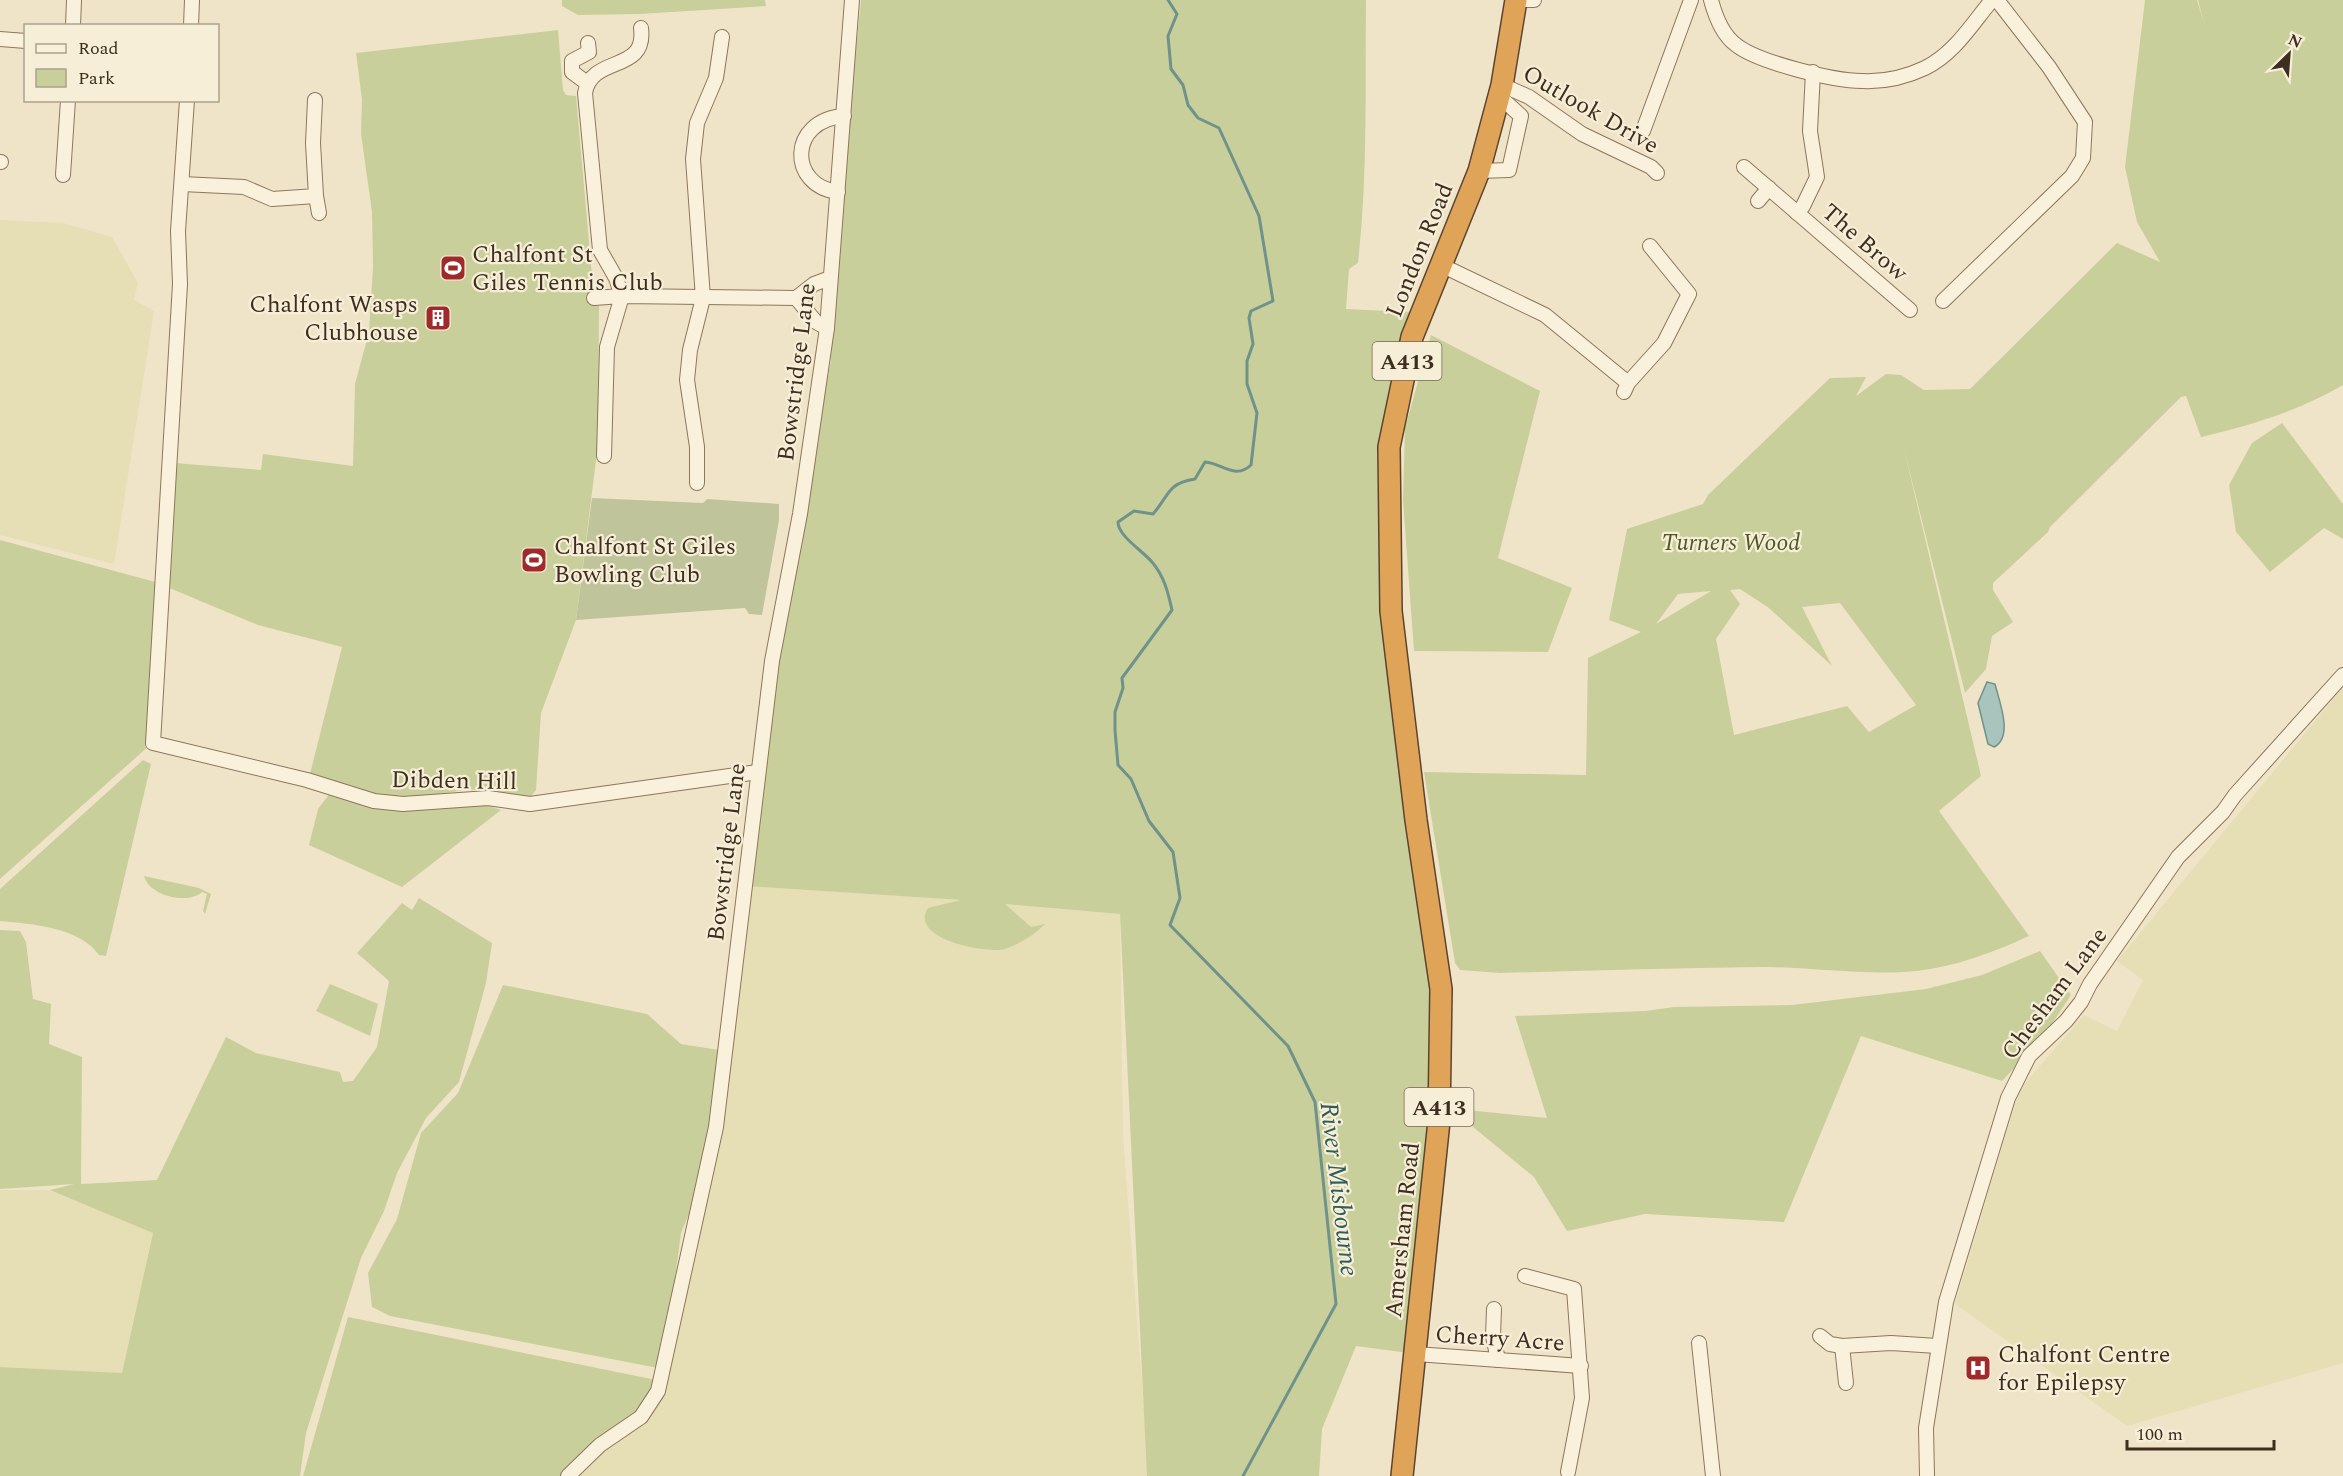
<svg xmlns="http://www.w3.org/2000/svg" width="2343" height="1476" font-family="Spectral,serif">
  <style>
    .farmland { fill: #e6deb5 }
    .green { fill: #c9cf9b; fill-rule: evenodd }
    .cemetery { fill: #bfc49a }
    .water { fill: #a9c4bc; stroke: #6f938a; stroke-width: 1.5 }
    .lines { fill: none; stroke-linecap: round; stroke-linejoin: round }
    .stream { stroke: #6f938a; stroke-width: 3 }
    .minor-casing { stroke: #8d765c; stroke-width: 16 }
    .highway-casing { stroke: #5b4430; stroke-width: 24 }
    .minor { stroke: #faf1dc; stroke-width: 14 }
    .highway { stroke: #e0a458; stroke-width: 21 }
    .labels { text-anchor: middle; stroke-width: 4.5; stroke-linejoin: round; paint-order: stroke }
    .shield { fill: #f7eed8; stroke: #756857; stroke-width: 1.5 }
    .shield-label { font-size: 22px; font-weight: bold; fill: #3d2e20 }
    .street-label { font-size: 24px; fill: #3d2e20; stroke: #f7eed8 }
    .poi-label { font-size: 24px; fill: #3d2e20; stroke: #f7eed8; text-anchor: start }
    .park-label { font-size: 24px; font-style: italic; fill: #4d5a26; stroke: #f7eed8 }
    .water-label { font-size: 26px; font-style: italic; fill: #2f5d5a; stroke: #f7eed8 }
  </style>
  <rect width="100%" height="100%" fill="#f0e4c8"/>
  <g class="farmland">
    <path d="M0,220L63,223L112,237L138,283L134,300L154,311L114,564L0,535Z"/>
    <path d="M2343,687V1363L2127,1426L1955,1304L2019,1090L2084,1015L2117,1031L2143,980L2117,961Z"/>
    <path d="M745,886L931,898L1120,914L1123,1137L1149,1476H568L585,1457L658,1391L716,1127Z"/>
    <path d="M0,1190H50L153,1232L122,1373L0,1367Z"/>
  </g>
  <g class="green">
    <path d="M562,0H765L766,6L640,14L578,15L562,6Z"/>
    <path d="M861,0H1366C1365,88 1368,175 1358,263L1349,269L1346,309L1409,312L1389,447L1393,629L1441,989L1416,1354L1356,1346L1322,1429L1319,1476H1147L1120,914L1005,904L1031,927L1045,924C1034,935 1020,944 1005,949C986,954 908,939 928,908L961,900L745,886L795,536L831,361L827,328Z"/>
    <path d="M2145,0H2197L2204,23L2198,0H2343V385C2298,411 2252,425 2201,437L2186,396L2181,397L2050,527L2048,532L1993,583V590L2013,622L1992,636L1986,669L1965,693L1904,449L1981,776L1939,811L2029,936C1994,952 1955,967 1916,971C1864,976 1812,967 1760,967C1673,968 1587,971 1500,973L1460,970L1455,963L1424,772L1586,775L1588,658L1641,632L1609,620L1627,529L1703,504L1708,495L1830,378L1866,377L1856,396L1886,374L1901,375L1924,390L1970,389L2117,243L2160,262L2137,222L2125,167ZM1740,589L1769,608L1832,666L1802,607L1840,603L1916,705L1869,732L1847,706L1734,735L1716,639L1740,604L1730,590ZM1711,591L1656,624L1678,594Z"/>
    <path d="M558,30L563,90L566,95L576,96L593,287L599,307L598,445L576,620L541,713L536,790L529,799L469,789L419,798L381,795L309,778L342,647L258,625L167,587L175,463L261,470L263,454L353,466L355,384L369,332L373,267L372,212L361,134L362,100L356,53Z"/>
    <path d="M1431,335L1540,391L1498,558L1572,588L1548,652L1414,651L1403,500L1405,428Z"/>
    <path d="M2282,423L2343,504V539L2324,528L2270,572L2236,532L2229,485L2252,443Z"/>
    <path d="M0,540L159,583L151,744L0,879Z"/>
    <path d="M143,760L151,764L106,956L99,955C79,927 32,924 0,921V889Z"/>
    <path d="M330,793L480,803L501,810L402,887L309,845L318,809Z"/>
    <path d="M144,876L199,888L211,894L205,914L203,911L207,894L202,892C188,905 149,896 144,876Z"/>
    <path d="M419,898L492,943L486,983L459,1082L426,1118L397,1173L384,1211L361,1258L306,1433L300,1476H0V1367L122,1373L153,1233L50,1190L74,1184L0,1189V930L20,931L26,942L33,999L51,1004L49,1044L82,1057L81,1184L157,1180L226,1037L256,1053L340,1072L343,1082L353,1081L377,1047L389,981L357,953L402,903L412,910Z"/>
    <path d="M2040,951L2071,995L2042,1039L2002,1081L1861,1036L1784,1222L1645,1214L1567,1231L1534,1177L1456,1113L1467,1110L1547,1118L1515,1016L1645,1011L1674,1007L1792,1005L1926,989L1982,975Z"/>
    <path d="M330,984L378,1004L370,1036L316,1011Z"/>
    <path d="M503,985L647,1014L681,1044L725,1051L704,1177L681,1233L663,1369L390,1316L372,1307L368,1273L397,1219L421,1133L458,1093Z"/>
    <path d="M348,1317L661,1381L658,1391L568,1476H303Z"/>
  </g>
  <path class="cemetery" d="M592,498L703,503L707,499L779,504V520L762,615L749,614L745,608L576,620Z"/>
  <path class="water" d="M1987,682L1995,684C1999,701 2014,737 1994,747L1988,744L1978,703Z"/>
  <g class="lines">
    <path class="stream" d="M1168,0L1177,14L1168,36L1171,69L1183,85L1188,105L1198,118L1219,128L1259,216L1273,301L1251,311L1249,318L1253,344L1247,361V384L1257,413L1251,465C1235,480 1222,463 1205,462L1195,479C1167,483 1169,496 1153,514L1134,511L1118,522C1118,536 1143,551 1152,562C1164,576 1168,592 1172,610L1122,678L1123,688L1115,712V730L1118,765L1131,779L1149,821L1173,852L1180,898L1170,925L1288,1046L1315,1102L1336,1304L1243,1476"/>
    <g class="minor-casing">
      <g id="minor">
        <path d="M1524,0H1534"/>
        <path d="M1711,0C1715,15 1722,34 1735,44C1756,62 1834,81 1862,81C1883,82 1906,77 1925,68C1954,54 1972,24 1992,0"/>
        <path d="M73,26L74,0"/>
        <path d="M191,26L192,0"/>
        <path d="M0,39L26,41"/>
        <path d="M587,83L572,72V61L589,52L588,43"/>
        <path d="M1502,85L1529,97L1582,134L1651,167L1657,173"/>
        <path d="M187,100L178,231L180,284L153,743L307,780L374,801L403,804L488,798L530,804L758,772"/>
        <path d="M1643,131L1691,0"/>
        <path d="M0,162H1"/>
        <path d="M1744,167L1910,310"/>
        <path d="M1479,171L1509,170L1521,116L1499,96"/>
        <path d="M63,175L68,100"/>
        <path d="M182,184L244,187L272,199L316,196L313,143L315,100"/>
        <path d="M838,192C788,186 788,120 844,116"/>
        <path d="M316,196L319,213"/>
        <path d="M1758,201L1769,188"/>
        <path d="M1797,213L1803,206L1817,177L1810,131L1813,72"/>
        <path d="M1441,265L1545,315L1628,383"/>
        <path d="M594,298L622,296L796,298L814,284L830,278"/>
        <path d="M796,298L816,322L827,328"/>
        <path d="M1943,301L2072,176L2083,158L2085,122L2049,67L1997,0"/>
        <path d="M1624,392L1628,383L1664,343L1689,294L1650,246"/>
        <path d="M604,456L607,347L622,296L616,278L600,250L585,93C592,54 647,74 641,28"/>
        <path d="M697,483V447L687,380L690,350L703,298L693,159L697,123L716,78L722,37"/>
        <path d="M1525,1276L1574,1289L1582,1398L1568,1472"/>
        <path d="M1494,1309L1493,1336L1498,1360"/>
        <path d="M1820,1336L1830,1344L1842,1346L1891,1343L1937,1346"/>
        <path d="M1699,1343L1713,1476"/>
        <path d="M1842,1346L1846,1383"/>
        <path d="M1416,1354L1581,1366"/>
        <path d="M568,1476L600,1445L641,1417L658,1391L716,1127L772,661L800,514L827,328L852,0"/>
        <path d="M1927,1476L1926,1428L1946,1302L2008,1098L2029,1056L2066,1021L2081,1002L2090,984L2178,857L2223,812L2235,795L2343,675"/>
      </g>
    </g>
    <g class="highway-casing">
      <path id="highway" d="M1402,1476L1439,1121L1441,989L1416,820L1391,611L1389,447L1412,337L1479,171L1502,85L1516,0"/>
    </g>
    <use href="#minor" class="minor"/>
    <use href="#highway" class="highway"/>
  </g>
  <defs>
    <g id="stadium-square" transform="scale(1.35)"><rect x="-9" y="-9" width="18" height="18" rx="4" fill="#9e2a2b" stroke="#f7eed8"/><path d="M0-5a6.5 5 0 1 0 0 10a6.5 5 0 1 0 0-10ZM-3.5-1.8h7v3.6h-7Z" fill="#fff"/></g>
    <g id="building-square" transform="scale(1.35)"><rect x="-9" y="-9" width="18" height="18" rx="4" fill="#9e2a2b" stroke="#f7eed8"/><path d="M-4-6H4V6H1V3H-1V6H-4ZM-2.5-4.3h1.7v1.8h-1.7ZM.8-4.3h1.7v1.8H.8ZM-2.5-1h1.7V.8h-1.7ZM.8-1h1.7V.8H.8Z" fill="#fff"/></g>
    <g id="hospital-square" transform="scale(1.35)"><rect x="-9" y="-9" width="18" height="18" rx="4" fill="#9e2a2b" stroke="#f7eed8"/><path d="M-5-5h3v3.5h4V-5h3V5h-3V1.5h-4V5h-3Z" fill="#fff"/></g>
  </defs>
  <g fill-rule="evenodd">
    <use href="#stadium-square" x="453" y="268"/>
    <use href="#building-square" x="438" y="318"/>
    <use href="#stadium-square" x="534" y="560"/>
    <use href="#hospital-square" x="1978" y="1368"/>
  </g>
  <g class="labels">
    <g class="shield">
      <rect x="1372.5" y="342" width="69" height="38" rx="4.5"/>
      <rect x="1404.5" y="1088" width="69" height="38" rx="4.5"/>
    </g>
    <g class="shield-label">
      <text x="1407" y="369">A413</text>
      <text x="1439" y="1115">A413</text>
    </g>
    <g class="street-label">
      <text transform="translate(1591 109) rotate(30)" y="8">Outlook Drive</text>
      <text transform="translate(1865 242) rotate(41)" y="8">The Brow</text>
      <text transform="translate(1419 250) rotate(-68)" y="8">London Road</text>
      <text transform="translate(796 372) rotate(-83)" y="8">Bowstridge Lane</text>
      <text transform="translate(454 780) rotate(1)" y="8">Dibden Hill</text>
      <text transform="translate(726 852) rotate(-83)" y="8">Bowstridge Lane</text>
      <text transform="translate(2054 993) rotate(-53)" y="8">Chesham Lane</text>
      <text transform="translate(1402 1230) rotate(-84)" y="8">Amersham Road</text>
      <text transform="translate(1500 1338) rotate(4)" y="8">Cherry Acre</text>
    </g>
    <g class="poi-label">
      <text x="472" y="262">Chalfont St<tspan x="472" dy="28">Giles Tennis Club</tspan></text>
      <text x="418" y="312" text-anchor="end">Chalfont Wasps<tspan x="418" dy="28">Clubhouse</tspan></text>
      <text x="554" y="554">Chalfont St Giles<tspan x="554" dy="28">Bowling Club</tspan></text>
      <text x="1998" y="1362">Chalfont Centre<tspan x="1998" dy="28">for Epilepsy</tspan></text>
    </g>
    <g class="park-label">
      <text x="1731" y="550">Turners Wood</text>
    </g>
    <g class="water-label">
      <text transform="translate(1340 1189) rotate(83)" y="9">River Misbourne</text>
    </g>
  </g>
  <rect x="24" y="24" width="195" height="78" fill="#f7eed8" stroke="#ada18e" stroke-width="1.5"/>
  <rect x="36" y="44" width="30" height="9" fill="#faf1dc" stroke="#ada18e" stroke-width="1.5"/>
  <text x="78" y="54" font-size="18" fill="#3d2e20">Road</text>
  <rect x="36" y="69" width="30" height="18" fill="#c9cf9b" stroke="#ada18e" stroke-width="1.5"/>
  <text x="78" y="84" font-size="18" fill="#3d2e20">Park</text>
  <g transform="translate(2289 54) rotate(25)" stroke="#f7eed8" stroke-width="4.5" paint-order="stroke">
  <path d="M0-4.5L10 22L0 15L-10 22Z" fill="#3d2e20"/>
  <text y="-9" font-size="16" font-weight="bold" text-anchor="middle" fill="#3d2e20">N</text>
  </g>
  <path d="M2127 1440v9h147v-9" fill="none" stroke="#3d2e20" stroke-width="3"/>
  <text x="2136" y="1440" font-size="18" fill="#3d2e20" stroke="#f7eed8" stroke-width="4.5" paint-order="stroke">100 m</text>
</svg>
